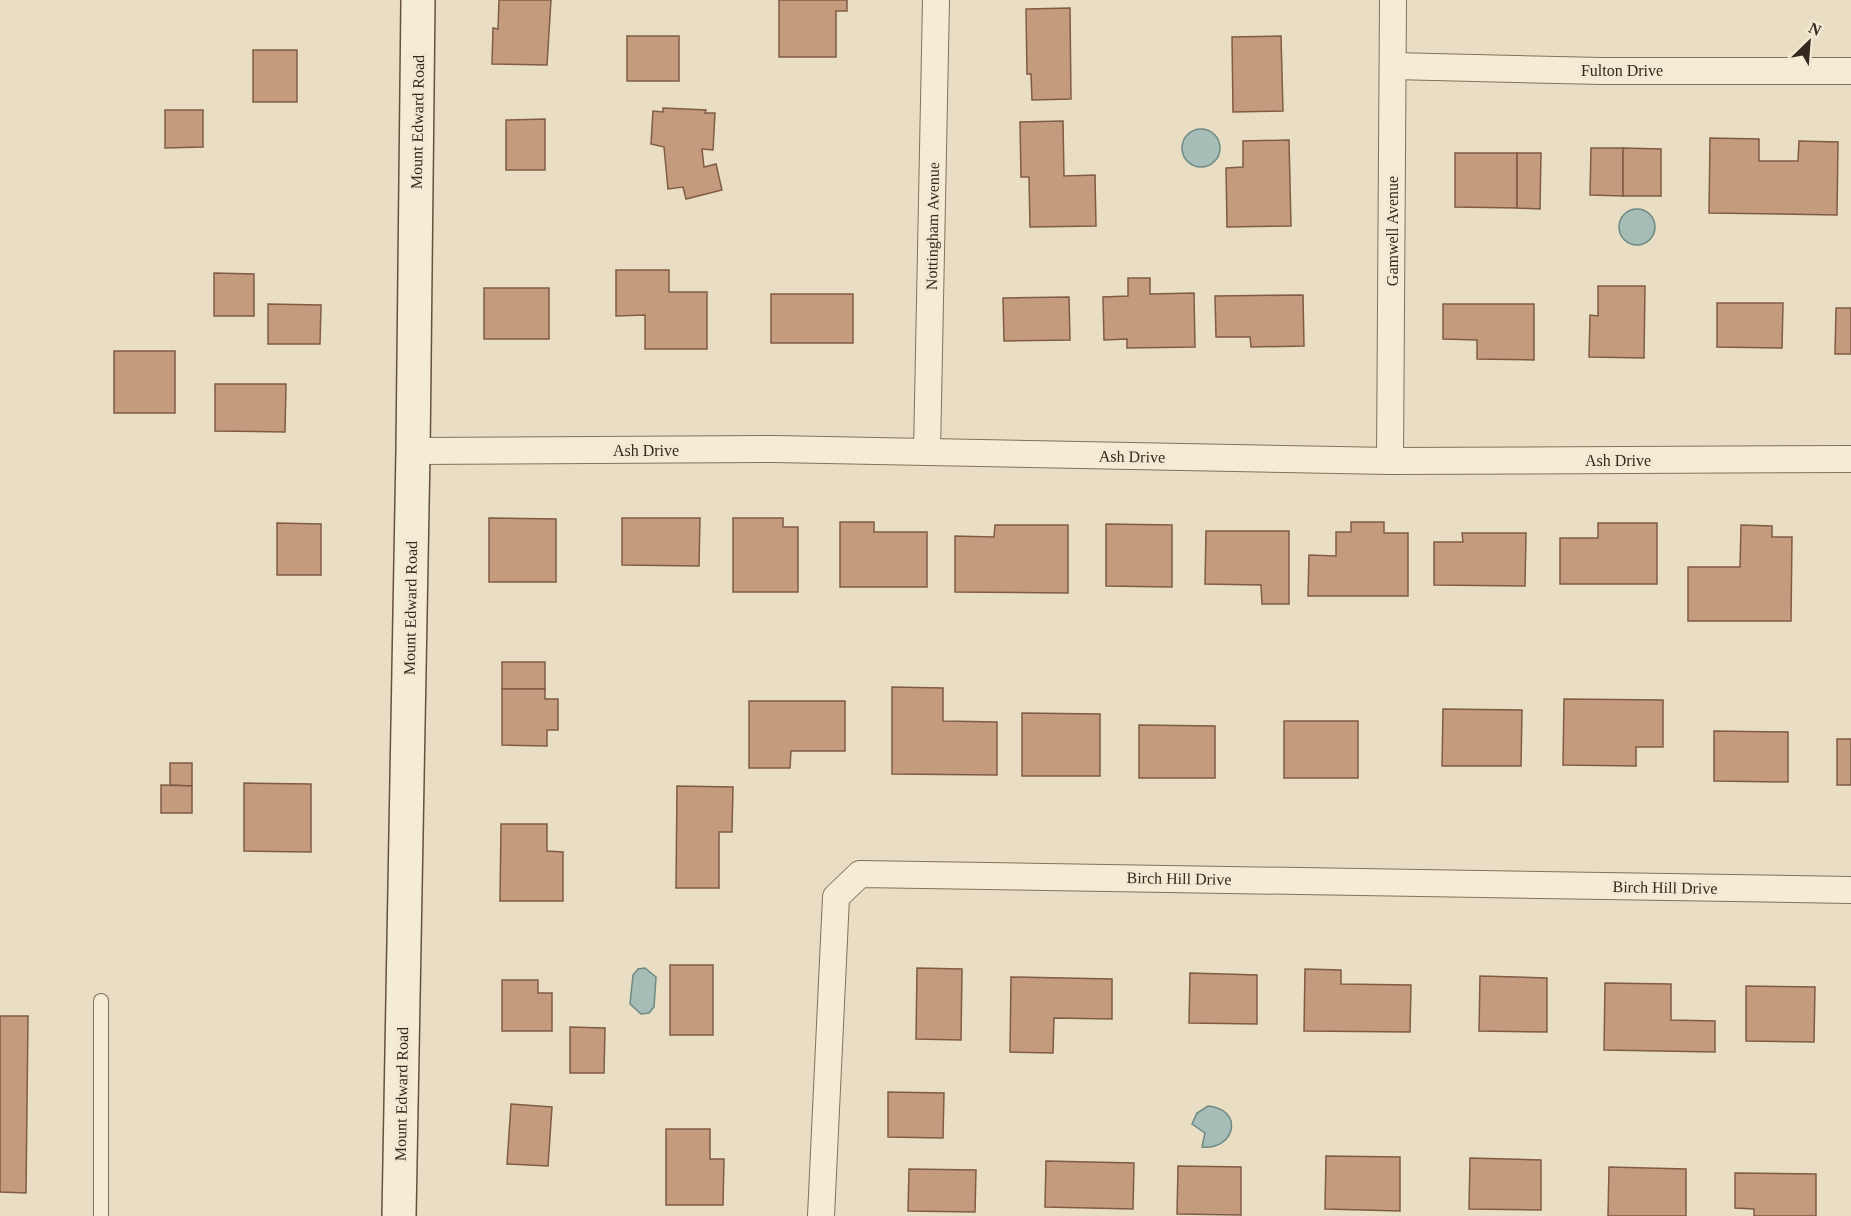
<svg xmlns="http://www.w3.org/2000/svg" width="1851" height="1216" font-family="'Times New Roman',serif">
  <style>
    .water { fill: #a5bdb6; stroke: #6d8a83; stroke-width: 1.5 }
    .building { fill: #c49b7d; stroke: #7f5c44; stroke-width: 1.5 }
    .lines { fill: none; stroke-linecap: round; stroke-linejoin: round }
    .lane-casing { stroke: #82715c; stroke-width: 16 }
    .street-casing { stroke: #82715c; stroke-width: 28 }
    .secondary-casing { stroke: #64523f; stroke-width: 36 }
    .lane { stroke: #f5ecd6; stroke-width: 14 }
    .street { stroke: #f5ecd6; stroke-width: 26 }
    .secondary { stroke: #f5ecd6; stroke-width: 33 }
    .labels { text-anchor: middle; stroke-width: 6; stroke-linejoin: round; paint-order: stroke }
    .street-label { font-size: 16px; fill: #33291e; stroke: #f2e9d2 }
  </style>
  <rect width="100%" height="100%" fill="#e9dec3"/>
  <g class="water">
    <circle cx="1201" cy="148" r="19"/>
    <circle cx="1637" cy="227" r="18"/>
    <path d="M645,968L656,977L654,1007L649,1013L641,1014L630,1004L633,975L638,969Z"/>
    <path d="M1208,1106C1244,1109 1236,1150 1202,1147L1205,1133L1192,1124L1197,1113Z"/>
  </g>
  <g class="building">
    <path d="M499,0H551L547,65L492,64L493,28L498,29Z"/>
    <path d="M779,0H847V11H836V57H779Z"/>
    <path d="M1070,8L1071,99L1032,100L1031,74H1027L1026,9Z"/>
    <rect x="627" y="36" width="52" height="45"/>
    <path d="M1281,36L1283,111L1233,112L1232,37Z"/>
    <rect x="253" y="50" width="44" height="52"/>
    <path d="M663,108L706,110L705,113H715L713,150L702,149L704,167L716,164L722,190L686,199L683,187L668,189L664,147L651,144L653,111L663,112Z"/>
    <path d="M165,110H203V147L165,148Z"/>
    <path d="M545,119V170H506V120Z"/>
    <path d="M1063,121L1064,176L1095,175L1096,226L1030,227L1029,177H1021L1020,122Z"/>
    <path d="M1710,138L1759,139V161H1798L1799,141L1838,142L1837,215L1709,213Z"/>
    <path d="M1289,140L1291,226L1227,227L1226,168L1243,167V141Z"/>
    <path d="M1591,148H1623V196L1590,195Z"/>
    <path d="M1623,148L1661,149V196H1623Z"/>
    <path d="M1455,153H1517V208L1455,207Z"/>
    <path d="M1517,153H1541L1540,209L1517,208Z"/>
    <path d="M616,270H669V292H707V349H645V315L616,316Z"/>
    <path d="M214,273L254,274V316H214Z"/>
    <path d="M1128,278H1150V294L1194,293L1195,347L1127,348V339L1104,340L1103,297L1128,296Z"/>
    <path d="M1598,286H1645L1644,358L1589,357L1590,315L1598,316Z"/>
    <rect x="484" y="288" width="65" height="51"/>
    <rect x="771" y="294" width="82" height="49"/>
    <path d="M1303,295L1304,346L1251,347L1250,337H1216L1215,296Z"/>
    <path d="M1069,297L1070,340L1004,341L1003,298Z"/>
    <path d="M1717,303H1783L1782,348L1717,347Z"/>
    <path d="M268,304L321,305L320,344H268Z"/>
    <path d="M1443,304H1534V360L1477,359V340L1443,339Z"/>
    <path d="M1836,308H1851V354H1835Z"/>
    <rect x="114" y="351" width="61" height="62"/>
    <path d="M215,384H286L285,432L215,431Z"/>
    <path d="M489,518L556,519V582H489Z"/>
    <path d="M622,518H700L699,566L622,565Z"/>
    <path d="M733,518H783V527H798V592H733Z"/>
    <path d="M840,522H874V532H927V587H840Z"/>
    <path d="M1351,522H1384V533H1408V596H1308L1309,555L1336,556V532H1351Z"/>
    <path d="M277,523L321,524V575H277Z"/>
    <path d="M1598,523H1657V584H1560V538H1598Z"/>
    <path d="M1106,524L1172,525V587L1106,586Z"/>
    <path d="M995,525H1068V593L955,592V536L994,537Z"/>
    <path d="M1741,525L1772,526V537H1792L1791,621H1688V567H1740Z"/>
    <path d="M1206,531H1289V604H1262L1261,585L1205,584Z"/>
    <path d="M1462,533H1526L1525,586L1434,585V542H1463Z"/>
    <rect x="502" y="662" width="43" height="27"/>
    <path d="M892,687L943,688V721L997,722V775L892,774Z"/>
    <path d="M502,689H545V699H558V730H547V746L502,745Z"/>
    <path d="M1564,699L1663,700V747H1636V766L1563,765Z"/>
    <path d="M749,701H845V751H791L790,768H749Z"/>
    <path d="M1443,709L1522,710L1521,766H1442Z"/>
    <path d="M1022,713L1100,714V776H1022Z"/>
    <rect x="1284" y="721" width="74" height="57"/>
    <path d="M1139,725L1215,726V778H1139Z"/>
    <path d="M1714,731L1788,732V782L1714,781Z"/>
    <rect x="1837" y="739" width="14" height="46"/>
    <path d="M170,763H192V786L170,785Z"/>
    <path d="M244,783L311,784V852L244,851Z"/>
    <path d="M161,785L192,786V813H161Z"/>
    <path d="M677,786L733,787L732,832H719V888H676Z"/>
    <path d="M501,824H547V851L563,852V901H500Z"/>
    <rect x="670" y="965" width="43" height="70"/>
    <path d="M917,968L962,969L961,1040L916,1039Z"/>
    <path d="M1305,969L1341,970V984L1411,985L1410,1032L1304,1031Z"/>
    <path d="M1190,973L1257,975V1024L1189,1023Z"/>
    <path d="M1480,976L1547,978V1032L1479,1031Z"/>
    <path d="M1011,977L1112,979V1019L1054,1018L1053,1053L1010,1052Z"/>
    <path d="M502,980H538V993H552V1031H502Z"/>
    <path d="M1605,983L1671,984V1020L1715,1021V1052L1604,1050Z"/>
    <path d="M1746,986L1815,987L1814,1042L1746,1041Z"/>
    <path d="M0,1016H28L26,1193L0,1192Z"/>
    <path d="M570,1027L605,1028L604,1073H570Z"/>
    <path d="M888,1092L944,1093L943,1138L888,1137Z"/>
    <path d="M511,1104L552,1107L548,1166L507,1164Z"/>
    <path d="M666,1129H710V1159H724L723,1205H666Z"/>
    <path d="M1326,1156L1400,1157V1211L1325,1209Z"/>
    <path d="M1470,1158L1541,1160V1210L1469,1209Z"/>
    <path d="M1046,1161L1134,1163L1133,1209L1045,1207Z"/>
    <path d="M1178,1166L1241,1167V1215L1177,1214Z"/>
    <path d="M1609,1167L1686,1169V1216H1608Z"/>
    <path d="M909,1169L976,1170L975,1212L908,1211Z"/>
    <path d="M1735,1173L1816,1174V1216H1754V1209L1735,1208Z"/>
  </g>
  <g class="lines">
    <g class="lane-casing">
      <path id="lane" d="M101,1001V1216"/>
    </g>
    <g class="street-casing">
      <g id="street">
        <path d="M1393,66L1602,71H1851"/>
        <path d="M413,451L774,449L1390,461L1851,459"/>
        <path d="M927,452L936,0"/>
        <path d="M1390,461L1393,0"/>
        <path d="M821,1216L836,897L860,874L1851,890"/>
      </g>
    </g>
    <g class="secondary-casing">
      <path id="secondary" d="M399,1216L413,451L418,0"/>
    </g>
    <use href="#lane" class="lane"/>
    <use href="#street" class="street"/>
    <use href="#secondary" class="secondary"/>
  </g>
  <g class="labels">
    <g class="street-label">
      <text x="1622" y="76">Fulton Drive</text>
      <text transform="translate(417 122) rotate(-89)" y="6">Mount Edward Road</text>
      <text transform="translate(932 226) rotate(-89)" y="6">Nottingham Avenue</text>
      <text transform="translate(1392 231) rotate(-90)" y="6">Gamwell Avenue</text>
      <text x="646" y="456">Ash Drive</text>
      <text transform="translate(1132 456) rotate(1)" y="6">Ash Drive</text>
      <text x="1618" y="466">Ash Drive</text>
      <text transform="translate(410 608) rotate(-89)" y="6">Mount Edward Road</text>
      <text transform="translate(1179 878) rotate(1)" y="6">Birch Hill Drive</text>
      <text transform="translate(1665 887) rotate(1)" y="6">Birch Hill Drive</text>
      <text transform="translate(401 1094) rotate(-89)" y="6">Mount Edward Road</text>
    </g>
  </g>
  <g transform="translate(1809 42) rotate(25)" stroke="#f2e9d2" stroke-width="4.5" paint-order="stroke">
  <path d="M0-4.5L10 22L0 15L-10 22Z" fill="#33291e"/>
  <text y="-9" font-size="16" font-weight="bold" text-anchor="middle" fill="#33291e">N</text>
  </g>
</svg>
